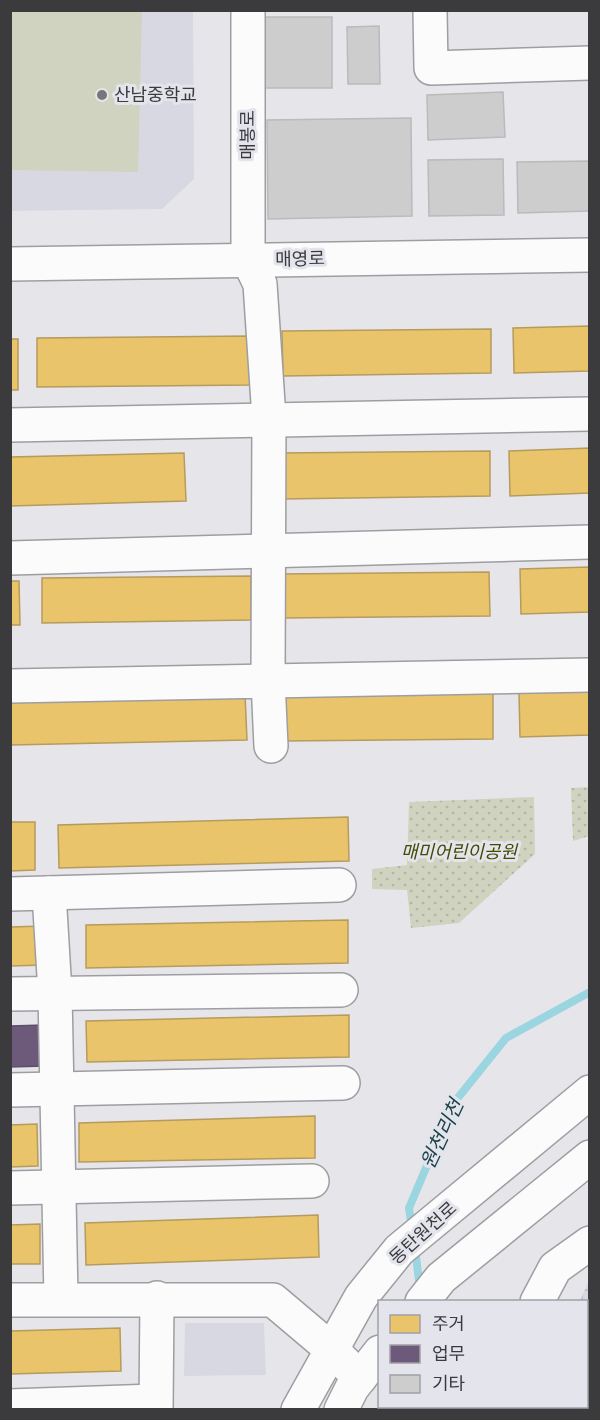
<svg xmlns="http://www.w3.org/2000/svg" width="600" height="1420" font-family="'Roboto Serif','Noto Sans KR',serif">
  <style>
    .built { fill: #d8d8e2 }
    .industrial { fill: url(#industrial-grid) }
    .grass { fill: #cfd3bf }
    .park { fill: url(#park-dots) }
    .homes { fill: #e9c46a; stroke: #b59b5d; stroke-width: 1.5 }
    .offices { fill: #6d597a; stroke: #5e5068; stroke-width: 1.5 }
    .lines { fill: none; stroke-linecap: round; stroke-linejoin: round }
    .stream { stroke: #9ad5e0; stroke-width: 8 }
    .building { fill: #cecdce; stroke: #bbb9bb; stroke-width: 1.5 }
    .minor-casing { stroke: #9e9ea2; stroke-width: 36 }
    .major-casing { stroke: #9e9ea2; stroke-width: 36 }
    .minor { stroke: #fbfbfc; stroke-width: 33 }
    .major { stroke: #fbfbfc; stroke-width: 33 }
    .poi-dot { fill: #77777a; stroke: #e4e5ec; stroke-width: 2 }
    .labels { text-anchor: middle; stroke-width: 6; stroke-linejoin: round; paint-order: stroke }
    .poi-label { font-size: 18px; fill: #3b3b3e; stroke: #e4e5ec; text-anchor: start }
    .street-label { font-size: 18px; fill: #3b3b3e; stroke: #e4e5ec }
    .park-label { font-size: 18px; font-style: italic; fill: #434b00; stroke: #e4e5ec }
    .water-label { font-size: 20px; font-style: italic; fill: #1a4248; stroke: #e4e5ec }
  </style>
  <defs>
    <pattern id="industrial-grid" width="8" height="8" patternUnits="userSpaceOnUse" patternTransform="scale(1.5)"><rect width="8" height="8" fill="#d8d8e2"/><path d="M0 4h8M4 0v8" fill="none" stroke="#babac3"/></pattern>
    <pattern id="park-dots" width="8" height="8" patternUnits="userSpaceOnUse" patternTransform="scale(1.5)"><rect width="8" height="8" fill="#cfd3bf"/><path d="M2 2h.1M6 6h.1" fill="none" stroke="#b3b6a5" stroke-width="1.8" stroke-linecap="round"/></pattern>
  </defs>
  <rect width="100%" height="100%" fill="#e6e6ea"/>
  <g class="built">
    <path d="M10,11H193L194,179L162,209L11,211Z"/>
    <path d="M185,1323H264L266,1375L184,1376Z"/>
  </g>
  <path class="industrial" d="M589,1280V1409H569V1407L586,1406V1302L580,1301Z"/>
  <path class="grass" d="M11,10L142,11L138,172L11,170Z"/>
  <g class="park">
    <path d="M589,787V836L573,841L571,788Z"/>
    <path d="M534,797L535,854L459,923L411,928L407,890L372,889V869L407,865L409,802Z"/>
  </g>
  <g class="homes">
    <path d="M590,326V371L514,373L513,328Z"/>
    <path d="M491,329V373L283,376L282,331Z"/>
    <path d="M251,336V385L37,387V338Z"/>
    <rect x="10" y="339" width="8" height="51"/>
    <path d="M590,448V493L510,496L509,451Z"/>
    <path d="M490,451V496L281,499L280,453Z"/>
    <path d="M184,453L186,501L10,506V457Z"/>
    <path d="M590,567V612L521,614L520,569Z"/>
    <path d="M489,572L490,616L282,618L281,574Z"/>
    <path d="M251,576V620L42,623V578Z"/>
    <path d="M10,581H19L20,625H10Z"/>
    <path d="M590,691V735L520,737L519,693Z"/>
    <path d="M493,692V739L282,741V695Z"/>
    <path d="M245,694L247,740L10,745V700Z"/>
    <path d="M348,817L349,861L59,868L58,825Z"/>
    <path d="M10,822H35V870L10,871Z"/>
    <path d="M348,920V963L86,968V925Z"/>
    <path d="M43,926L44,965L10,966V927Z"/>
    <path d="M349,1015V1057L87,1062L86,1021Z"/>
    <path d="M315,1116V1158L79,1162V1123Z"/>
    <path d="M37,1124L38,1166L10,1167V1125Z"/>
    <path d="M318,1215L319,1257L86,1265L85,1223Z"/>
    <path d="M40,1224V1264H10V1225Z"/>
    <path d="M120,1328L121,1371L10,1374V1331Z"/>
  </g>
  <path class="offices" d="M44,1025L45,1066L10,1067V1026Z"/>
  <g class="lines">
    <g class="stream">
      <path d="M412,1228L409,1208L453,1104L506,1038L590,992"/>
      <path d="M415,1249L420,1288"/>
      <path d="M434,1406L435,1410"/>
    </g>
  </g>
  <g class="building">
    <rect x="265" y="17" width="67" height="71"/>
    <path d="M379,26L380,84H348L347,27Z"/>
    <path d="M503,92L505,137L428,140L427,95Z"/>
    <path d="M411,118L412,216L268,219L267,120Z"/>
    <path d="M503,159L504,215L429,216L428,160Z"/>
    <path d="M590,161V211L518,213L517,162Z"/>
  </g>
  <g class="lines">
    <g class="minor-casing">
      <g id="minor">
        <path d="M248,10V259L260,284L269,418L268,681L590,675"/>
        <path d="M430,10L431,68L590,63"/>
        <path d="M10,264L590,255"/>
        <path d="M10,425L590,414"/>
        <path d="M10,558L590,542"/>
        <path d="M10,686L268,681L271,746"/>
        <path d="M49,893L55,993L61,1299"/>
        <path d="M10,894L339,885"/>
        <path d="M10,994L341,990"/>
        <path d="M10,1090L343,1083"/>
        <path d="M10,1188L312,1181"/>
        <path d="M10,1300H273L331,1349L360,1378"/>
        <path d="M537,1302L555,1268L590,1243"/>
        <path d="M10,1406L154,1401"/>
        <path d="M541,1406V1410"/>
        <path d="M156,1410L157,1298"/>
      </g>
    </g>
    <g class="major-casing">
      <g id="major">
        <path d="M422,1302L441,1278L590,1157"/>
        <path d="M298,1410L361,1297L399,1250L590,1092"/>
        <path d="M341,1410L352,1388L380,1352"/>
      </g>
    </g>
    <use href="#minor" class="minor"/>
    <use href="#major" class="major"/>
  </g>
  <circle class="poi-dot" cx="102" cy="95" r="6"/>
  <g class="labels">
    <g class="poi-label">
      <text x="114" y="101">산남중학교</text>
    </g>
    <g class="street-label">
      <text transform="translate(248 135) rotate(-90)" y="6">매봉로</text>
      <text transform="translate(300 259) rotate(-1)" y="6">매영로</text>
      <text transform="translate(423 1233) rotate(-42)" y="6">동탄원천로</text>
    </g>
    <g class="park-label">
      <text x="459" y="858">매미어린이공원</text>
    </g>
    <g class="water-label">
      <text transform="translate(442 1134) rotate(-65)" y="7">원천리천</text>
    </g>
  </g>
  <rect width="600" height="1420" fill="none" stroke="#3b3b3e" stroke-width="24"/>
  <rect x="378" y="1300" width="210" height="108" fill="#e4e5ec" stroke="#a0a1a6" stroke-width="1.5"/>
  <rect x="390" y="1315" width="30" height="18" fill="#e9c46a" stroke="#a0a1a6" stroke-width="1.5"/>
  <text x="432" y="1330" font-size="18" fill="#3b3b3e">주거</text>
  <rect x="390" y="1345" width="30" height="18" fill="#6d597a" stroke="#a0a1a6" stroke-width="1.5"/>
  <text x="432" y="1360" font-size="18" fill="#3b3b3e">업무</text>
  <rect x="390" y="1375" width="30" height="18" fill="#cecdce" stroke="#a0a1a6" stroke-width="1.5"/>
  <text x="432" y="1390" font-size="18" fill="#3b3b3e">기타</text>
</svg>
